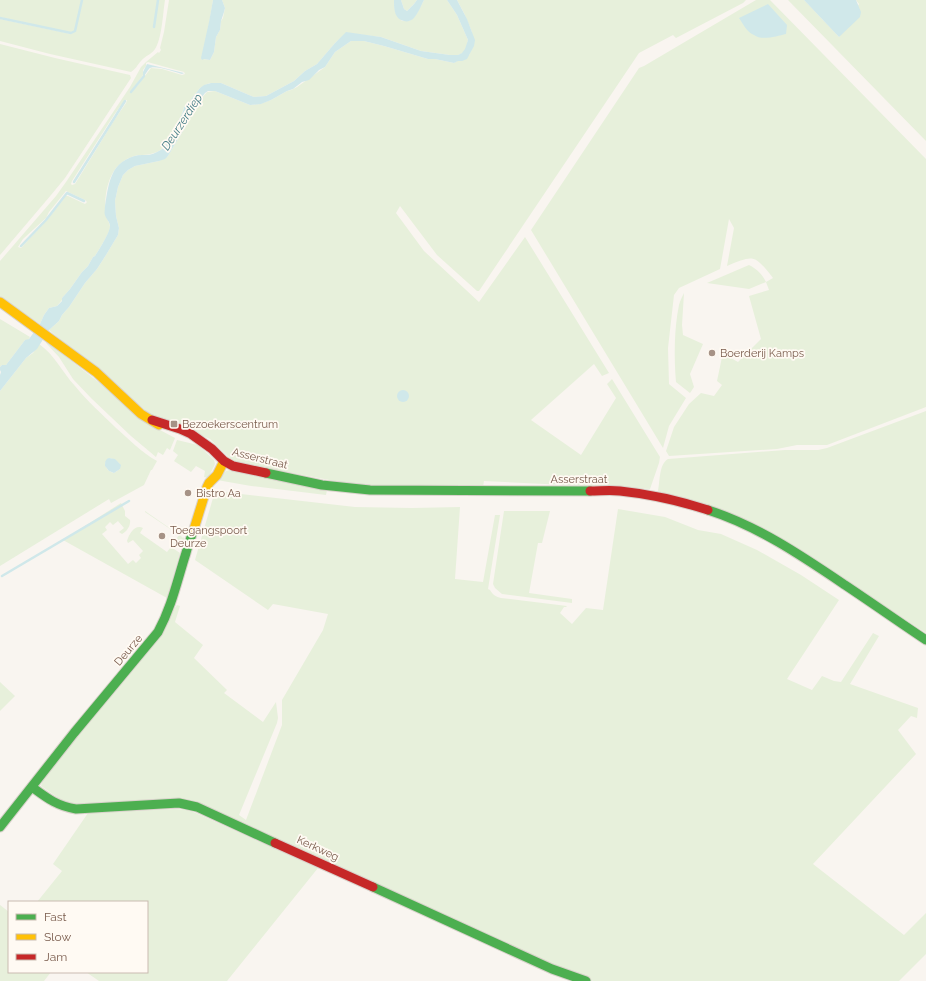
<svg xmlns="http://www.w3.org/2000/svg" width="926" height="981" font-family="Raleway,sans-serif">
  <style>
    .green { fill: #e7f0db; fill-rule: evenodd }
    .water { fill: #d0e8ea }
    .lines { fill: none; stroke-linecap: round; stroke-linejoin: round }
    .stream { stroke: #d0e8ea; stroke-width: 2.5 }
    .fast-casing { stroke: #d9d2cb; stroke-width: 11 }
    .slow-casing { stroke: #d9d2cb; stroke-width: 11 }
    .jam-casing { stroke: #d9d2cb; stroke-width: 11 }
    .fast { stroke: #4caf50; stroke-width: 9 }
    .slow { stroke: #ffc107; stroke-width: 9 }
    .jam { stroke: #c62828; stroke-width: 9 }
    .poi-dot { fill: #a69286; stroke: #fffaf3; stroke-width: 1.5 }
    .labels { text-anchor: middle; stroke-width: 3.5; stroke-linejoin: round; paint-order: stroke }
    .poi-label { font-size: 11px; fill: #7a5c4d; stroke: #fffaf3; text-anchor: start }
    .street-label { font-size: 11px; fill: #7a5c4d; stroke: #fffaf3 }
    .water-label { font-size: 12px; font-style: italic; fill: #437c86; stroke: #fffaf3 }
  </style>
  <rect width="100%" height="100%" fill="#f9f5f0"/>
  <g class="green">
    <path d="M0,0H165C163,12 162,39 155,49C152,54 145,56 141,61C137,65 136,69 131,72L50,54L0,41V19L71,34H73L0,17Z"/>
    <path d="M169,0H213L203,59H204L210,60L214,52L216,37L220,30L221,21L223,18L225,8L222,0H394L395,12L402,21C403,21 408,21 409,21C415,19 421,6 424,0H447L457,15L468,40L466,49L463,53L458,55H450L421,51L381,37L346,33L335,43L317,64L305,71L294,81L266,96L254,97L249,95L221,83H210L205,85L200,88L192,98V100L188,106L184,107C183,111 181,116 179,121C178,123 175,125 174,128C171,137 166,148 157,152C152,154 147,155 142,155C133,154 122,161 116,168C106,181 103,203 107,218C108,221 110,224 110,227C110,232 99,250 95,256L93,257L88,266L82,272L70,289L62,298V300L57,306L49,308L44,315L40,324L0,297V261L56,196L66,182L130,87L141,67L146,62L158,52L159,53L161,50L160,48L164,32ZM148,62L151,63L184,72L185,74L182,75L162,69L151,68L138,85L130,93L143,75V70L146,66V63ZM125,100H127L126,103L115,119L75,184L72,185L71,184L72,181L114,115ZM66,191L85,200L87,202L85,204L68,196H66L48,219L21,248L18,247L23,239L46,218L49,212Z"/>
    <path d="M401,0H417L414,4L407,11L404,9Z"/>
    <path d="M457,0H746L743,3L676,38L673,35L639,53L479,291H477L437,255L400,206L396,213L424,251L479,302L525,237L609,373L602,376L594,364L531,420L581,455L616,398L607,384L612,379L660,457L659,463L650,489L484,481L483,487L356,485L234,462L210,439L151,415L49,330L59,321L62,315L69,307L85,283L97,269L106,255L118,235L119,228L116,216L115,201L118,187L123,175L128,170L135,166L159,161L168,156L184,129L199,101L207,92L215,91L250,105L260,104L271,100L287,91L291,90L297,87L325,67L335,52L351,41H364L384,46L428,59H435L454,63L457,61H460L470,54L472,32L464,13Z"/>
    <path d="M756,0H770L926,159V407L827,445H797L777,449L669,456L666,451L674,427L689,404L701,393L714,396L722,385L717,381L722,357L719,355L720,352L738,362L761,339L749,296L769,290L766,282L749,289L707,283L749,265C757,269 762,274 766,282L773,278C754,254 754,255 727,266L734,228L729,219L720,269L679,288L674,295L668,348L669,384L686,398L669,426L663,448L531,230L639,68L644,66Z"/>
    <path d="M788,0H804L839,37L859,4L856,0H926V141Z"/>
    <path d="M0,44L55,58L130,75L131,78L65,178L51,195L0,255Z"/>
    <path d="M684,293L682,325L683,335L703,344L690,374L694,387L690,393L676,382C674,358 674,329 679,305C680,301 682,297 684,293Z"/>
    <path d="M0,319L30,337L28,340H25L6,365H2L0,367Z"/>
    <path d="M47,342L160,430L175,438L170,450L167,448L163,455L158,452L156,457L131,436L91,398L73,379L59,357L46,343Z"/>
    <path d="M39,344C55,355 62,372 75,386C87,401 102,414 116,428C129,439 142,453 157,461L152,470H151L144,485L111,503L109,499L0,566V391L26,358L33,353ZM109,458L113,459L119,463L120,469L114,473C109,472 105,468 105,463Z"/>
    <path d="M926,411V633L806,554L658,491C660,481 659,464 668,459L785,450H818L827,448Z"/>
    <path d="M177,440L198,445L214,460L215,464L208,478L204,477L205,471L196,466L191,472L174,461L178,455L173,451Z"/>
    <path d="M230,470L327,490L326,495L251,486L217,480L226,471Z"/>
    <path d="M215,491L355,507L412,508L460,507L455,579L483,582L495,515H500L488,589L490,590C493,595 496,597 501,598L567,606L566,607H564L560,613L572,624L586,608L603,610L618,509L665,517L698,530L721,534L757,550L801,575L839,600L787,679L812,690L822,676L834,681L841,682L873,633L879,636L850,684L918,708L917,718L911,716L898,730L916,754L813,864L904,935L926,913V954L899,981H593L555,967L196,804L70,806L41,786L43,779L177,605L180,606L175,622L203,645L194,658L227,690L224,693L263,722L276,702L278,718L277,723L239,815L246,820L282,725V700L323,630L328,614L273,604L268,610L195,560Z"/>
    <path d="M121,503L125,511V516L130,520C131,525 127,532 122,534L119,532L124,528L118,521L113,525L110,522L105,527L107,530L102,534L128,564L133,560L136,563L141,558L139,555L143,551L133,540L128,543L127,541C129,534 135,524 143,528L140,533L167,552L171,547L180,553L167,598L63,540Z"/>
    <path d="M145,511L181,536L183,538L184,537V543L179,544L175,541L179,535L145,512Z"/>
    <path d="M504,511H550L542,543H538L529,593L572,599V603L502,594L495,588L493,584Z"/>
    <path d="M0,682L15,696L0,711Z"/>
    <path d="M174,809L189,810L318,868L227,981H99L86,972H147V902H37L62,871L53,864L88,813Z"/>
    <path d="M0,905L9,912V972H51L44,981H0Z"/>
  </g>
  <g class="water">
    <path d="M213,0H222L225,8L224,12L221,21L220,30L216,37L214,52L210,60L204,59L202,60L201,58L209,22Z"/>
    <path d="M394,0H401L404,9L407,11L414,4L417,0H424C421,6 418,14 413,19C410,21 407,22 404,21C394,19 394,8 394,0Z"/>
    <path d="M447,0H457L467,19L475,40L474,46L467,59L462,61H458L454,63L435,59H428L384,46L364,41H351L335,52L325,67L319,70L309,80L302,82L293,89L287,91L271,100L261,104L250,105L215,91H208L205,93L199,101L184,129L168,156L165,159L159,161L135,166L128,170L123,175L118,187L115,201L116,216L119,228L118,235L106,255L97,269L85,283L69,307L62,315L59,321L49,330L37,349L32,353L26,358L0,391V375L1,372L0,370V367L2,365H6L25,340L29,339L40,324L44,315L49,308L57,306L62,301V298L70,289L82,272L88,266L93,257L95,256C99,250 110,232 110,226C110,222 106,219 105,215C104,213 105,209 105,206C107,194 108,182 114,171C119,162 131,155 142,155C147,155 152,155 157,152C168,148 170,135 176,126C179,119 183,114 184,107L189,105L192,98L200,88L204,85L211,83H221L249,95L254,97L266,96L294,81L305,71L317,64L335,43L346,32L381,37L421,51L450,55H458L462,53L465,49L468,40L457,15Z"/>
    <path d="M804,0H856L861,12L860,17L839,37Z"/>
    <path d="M768,4L787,25L786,34C777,36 762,41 754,35C747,32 743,24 739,18Z"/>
    <path d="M147,64L184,73L182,74C176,72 155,65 150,68C148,69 146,74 144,76L143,75V72Z"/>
    <circle cx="403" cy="396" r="6"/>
    <path d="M109,458L115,459L121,465L120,469L114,473L109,471L105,466C105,463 105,459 109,458Z"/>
  </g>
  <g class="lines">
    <g class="stream">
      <path d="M0,18L71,33L75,31L82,0"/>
      <path d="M154,27L158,0"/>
      <path d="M131,92L144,76"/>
      <path d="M74,182L125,101"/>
      <path d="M21,246L46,220L67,193L84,201"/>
      <path d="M2,576L129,501"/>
    </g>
    <g class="fast-casing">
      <g id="fast">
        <path d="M266,473L322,485L370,490L590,491"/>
        <path d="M708,510C758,526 802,556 845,585C872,603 899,622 926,640"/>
        <path d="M32,787C47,798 57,806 76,809L179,803L197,807L275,843"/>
        <path d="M0,827L74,733L158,632C172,606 177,581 186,553C188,545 191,537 194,529"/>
        <path d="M373,887L552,969L586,981"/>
      </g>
    </g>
    <g class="slow-casing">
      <g id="slow">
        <path d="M0,302L96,372L141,414L159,425"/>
        <path d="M194,529L207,487L209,483L217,475L224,461"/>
      </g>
    </g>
    <g class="jam-casing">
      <g id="jam">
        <path d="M152,420L180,429L191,434L212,449L224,461L233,466L266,473"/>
        <path d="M590,491C600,491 610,490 620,491C649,494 680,501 708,510"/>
        <path d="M275,843L373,887"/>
      </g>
    </g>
    <use href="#fast" class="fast"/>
    <use href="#slow" class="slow"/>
    <use href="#jam" class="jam"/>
  </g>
  <g class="poi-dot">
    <circle cx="712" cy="353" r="4"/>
    <rect x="170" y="420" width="8" height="8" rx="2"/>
    <circle cx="188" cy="493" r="4"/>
    <circle cx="162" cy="536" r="4"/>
  </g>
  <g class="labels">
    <g class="poi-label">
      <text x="720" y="357">Boerderij Kamps</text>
      <text x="182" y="428">Bezoekerscentrum</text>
      <text x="196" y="497">Bistro Aa</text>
      <text x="170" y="534">Toegangspoort<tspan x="170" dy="13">Deurze</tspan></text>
    </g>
    <g class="street-label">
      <text transform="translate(260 458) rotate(14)" y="4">Asserstraat</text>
      <text x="579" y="483">Asserstraat</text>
      <text transform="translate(128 650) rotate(-50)" y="4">Deurze</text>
      <text transform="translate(318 848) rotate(25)" y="4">Kerkweg</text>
    </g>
    <g class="water-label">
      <text transform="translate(182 122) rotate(-57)" y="4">Deurzerdiep</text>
    </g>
  </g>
  <rect x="8" y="901" width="140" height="72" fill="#fffaf3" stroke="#cabbb1"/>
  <rect x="16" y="914" width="20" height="6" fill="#4caf50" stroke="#cabbb1"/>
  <text x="44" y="921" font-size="12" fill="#7a5c4d">Fast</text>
  <rect x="16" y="934" width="20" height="6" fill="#ffc107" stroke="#cabbb1"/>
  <text x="44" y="941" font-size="12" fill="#7a5c4d">Slow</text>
  <rect x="16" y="954" width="20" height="6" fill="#c62828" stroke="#cabbb1"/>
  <text x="44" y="961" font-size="12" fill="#7a5c4d">Jam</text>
</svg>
